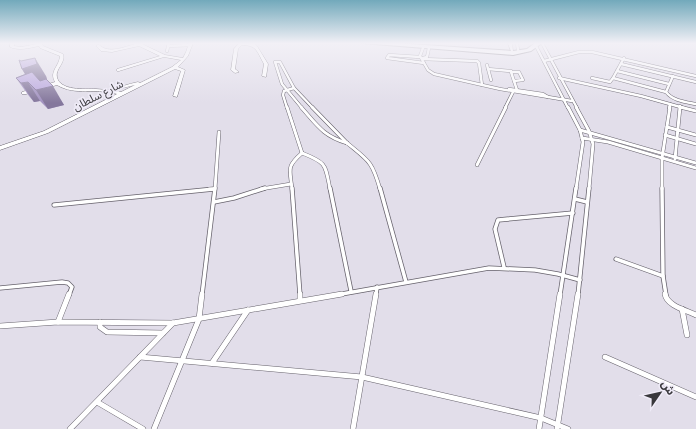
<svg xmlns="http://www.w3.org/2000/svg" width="696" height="429" font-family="'Golos Text','Noto Sans Arabic',sans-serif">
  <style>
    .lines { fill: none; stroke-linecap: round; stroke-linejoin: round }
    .lane-far3-casing { stroke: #66626c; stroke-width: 3.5 }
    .lane-far2-casing { stroke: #66626c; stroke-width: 4 }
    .lane-far1-casing { stroke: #66626c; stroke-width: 5 }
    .lane-casing { stroke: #66626c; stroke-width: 6 }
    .street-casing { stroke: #66626c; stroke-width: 1 }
    .secondary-casing { stroke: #66626c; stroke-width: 2 }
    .lane-far3 { stroke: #fff; stroke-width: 2.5 }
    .lane-far2 { stroke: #fff; stroke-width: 3 }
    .lane-far1 { stroke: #fff; stroke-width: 3.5 }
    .lane { stroke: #fff; stroke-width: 5 }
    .street { fill: #fff; fill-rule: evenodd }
    .secondary { fill: #fff; fill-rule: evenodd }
    .wall { fill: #a292c0 }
    .shaded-wall { fill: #84779c }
    .building { fill: #bcaadf; stroke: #84779c }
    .labels { text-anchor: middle; stroke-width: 3.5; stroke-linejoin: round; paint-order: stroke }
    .far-street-label { font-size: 11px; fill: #39383c; stroke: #efebf7 }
  </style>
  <rect width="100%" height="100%" fill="#e2deea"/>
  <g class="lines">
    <g class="lane-far3-casing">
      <g id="lane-far3">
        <path d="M517,43L518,50"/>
        <path d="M542,43L577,108"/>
        <path d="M168,46L191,45"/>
        <path d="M536,46L568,108"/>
        <path d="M423,48L420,56L428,70L434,74L500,89L572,101"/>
        <path d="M167,51L169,43"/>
        <path d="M420,57L389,55L387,58L424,63"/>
        <path d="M423,58L427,57L429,48"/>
        <path d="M624,58L613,78L666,92"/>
        <path d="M422,59L477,61L479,63L482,85"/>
        <path d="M544,61L579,52H592L696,76"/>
        <path d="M621,64L696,82"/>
        <path d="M487,65L491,80"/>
        <path d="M488,69L511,71"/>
        <path d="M617,71L669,84"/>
        <path d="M511,72H519L523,80L514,81Z"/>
        <path d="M673,76L666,92C673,101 686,102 696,104"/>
        <path d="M559,78L641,96L684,108"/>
        <path d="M592,78L610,82L613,78"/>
        <path d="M514,81L517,90"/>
        <path d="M509,89L543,94L548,97"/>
        <path d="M287,108L283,95L284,91L294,88"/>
        <path d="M302,108L282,84L275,62H280L294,88L313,108"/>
        <path d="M505,108L513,92"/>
        <path d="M669,108L670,104"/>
        <path d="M680,108V106"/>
      </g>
    </g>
    <g class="lane-far2-casing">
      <g id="lane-far2">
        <path d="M287,107L302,153"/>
        <path d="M301,107C317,125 323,136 347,143"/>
        <path d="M312,107L347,143"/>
        <path d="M568,107L580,130L583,142L576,189"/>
        <path d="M576,107L589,131L593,144L589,189"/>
        <path d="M680,107L696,111"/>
        <path d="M667,127L696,135"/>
        <path d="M580,130L696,163"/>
        <path d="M665,135L696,144"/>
        <path d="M582,138L608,142L696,168"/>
        <path d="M347,143C369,161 372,161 380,189"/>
        <path d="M302,153C327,163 325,164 330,189"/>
        <path d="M675,159L680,107"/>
        <path d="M477,165L506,107"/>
        <path d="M209,189H214"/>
        <path d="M215,189L219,132"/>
        <path d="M261,189L291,184"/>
        <path d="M292,189C290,169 286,167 302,153"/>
        <path d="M662,189V158L670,107"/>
      </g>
    </g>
    <g class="lane-far1-casing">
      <g id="lane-far1">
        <path d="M292,188L300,295"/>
        <path d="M330,188L351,291"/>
        <path d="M380,188L406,282"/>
        <path d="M662,188L663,276L666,295"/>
        <path d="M575,199L587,202"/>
        <path d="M214,202L234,198L265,188"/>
        <path d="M54,205L214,189"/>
        <path d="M616,259L663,276"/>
        <path d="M504,267L495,229L498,220L573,213"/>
        <path d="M0,288L62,282L68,283L72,287L69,295"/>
        <path d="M202,295L215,188"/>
        <path d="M336,295L489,268L535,270L558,274L580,280"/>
        <path d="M376,295L377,287"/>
        <path d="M560,295L576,188"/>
        <path d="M578,295L589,188"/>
      </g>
    </g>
    <g class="lane-casing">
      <g id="lane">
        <path d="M300,294V300"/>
        <path d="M665,294C667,306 686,310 696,315"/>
        <path d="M682,309L687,335"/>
        <path d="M58,322L69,294"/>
        <path d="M100,322V327L107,332L163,333"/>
        <path d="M0,326L58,322L173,323L342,294"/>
        <path d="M140,357L362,377L541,418L568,429"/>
        <path d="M605,357L696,397"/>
        <path d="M212,363L248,310"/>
        <path d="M97,402L143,429"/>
        <path d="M70,429L173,323"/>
        <path d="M154,429L199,319L202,294"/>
        <path d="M353,429L376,294"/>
        <path d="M539,429L560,294"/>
        <path d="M557,429L578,294"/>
      </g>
    </g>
    <g class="street-casing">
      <g id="street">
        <path d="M10,43H14V46L21,47L42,43L43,46L63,54C66,63 55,69 57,77C60,91 85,89 96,89C100,89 104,90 108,90C118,88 128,84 138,82L140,83L172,67L181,60L164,57L119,71H117V69L160,56L139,46L112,52L101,51L97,47V45H99C109,54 124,47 135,44L134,43H140L165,55L183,58L186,52L189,43H193L188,56L178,67L185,70L177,97L173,96L181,71L175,69L48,133L0,150V146L44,131L117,94C97,88 75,96 57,85L26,94H22V92L55,82C49,71 59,67 60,56L40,48L39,46C29,48 19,51 10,47ZM135,85L121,92L115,90Z"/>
        <path d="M239,43H254L257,46L268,64L266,77L262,76L264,64C257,52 257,45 242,45L238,49L235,69L239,72L235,73L231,70L234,49Z"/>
        <path d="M508,43H512L513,51H511Z"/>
      </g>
    </g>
    <g class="secondary-casing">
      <path id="secondary" d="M362,43H395L513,51L527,49L535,43H542L531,51L513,55Z"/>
    </g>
    <use href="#lane-far3" class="lane-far3"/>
    <use href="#lane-far2" class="lane-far2"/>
    <use href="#lane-far1" class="lane-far1"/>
    <use href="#lane" class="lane"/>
    <use href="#street" class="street"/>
    <use href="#secondary" class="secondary"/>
  </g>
  <path class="wall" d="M22,69L46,76L47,80L64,105L48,109L40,101L34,102L29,96L16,78L25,74Z"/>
  <g class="shaded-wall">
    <path d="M35,58L46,76L48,83L33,87L22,69Z"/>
    <path d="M28,82L40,101L34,102L21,83Z"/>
    <path d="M53,86L64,105L48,109L36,90Z"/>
  </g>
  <g class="building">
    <path d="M35,58L37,64L22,69L19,60L21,61Z"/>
    <path d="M32,72L40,81L46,79L53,86L36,90L28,82L21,83L16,78Z"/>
  </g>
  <linearGradient id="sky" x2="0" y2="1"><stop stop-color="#72a9bb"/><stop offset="0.42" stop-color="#f2f0f6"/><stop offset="1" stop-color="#f2f0f6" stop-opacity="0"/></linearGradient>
  <rect width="696" height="103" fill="url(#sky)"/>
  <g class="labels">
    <g class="far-street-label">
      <text transform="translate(98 95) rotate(-27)" y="4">شارع سلطان</text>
    </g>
  </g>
  <g transform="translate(660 393) rotate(56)" stroke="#efebf7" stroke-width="3" paint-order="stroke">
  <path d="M0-3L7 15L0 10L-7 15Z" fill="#39383c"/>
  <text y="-6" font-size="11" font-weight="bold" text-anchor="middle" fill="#39383c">ش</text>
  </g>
</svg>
